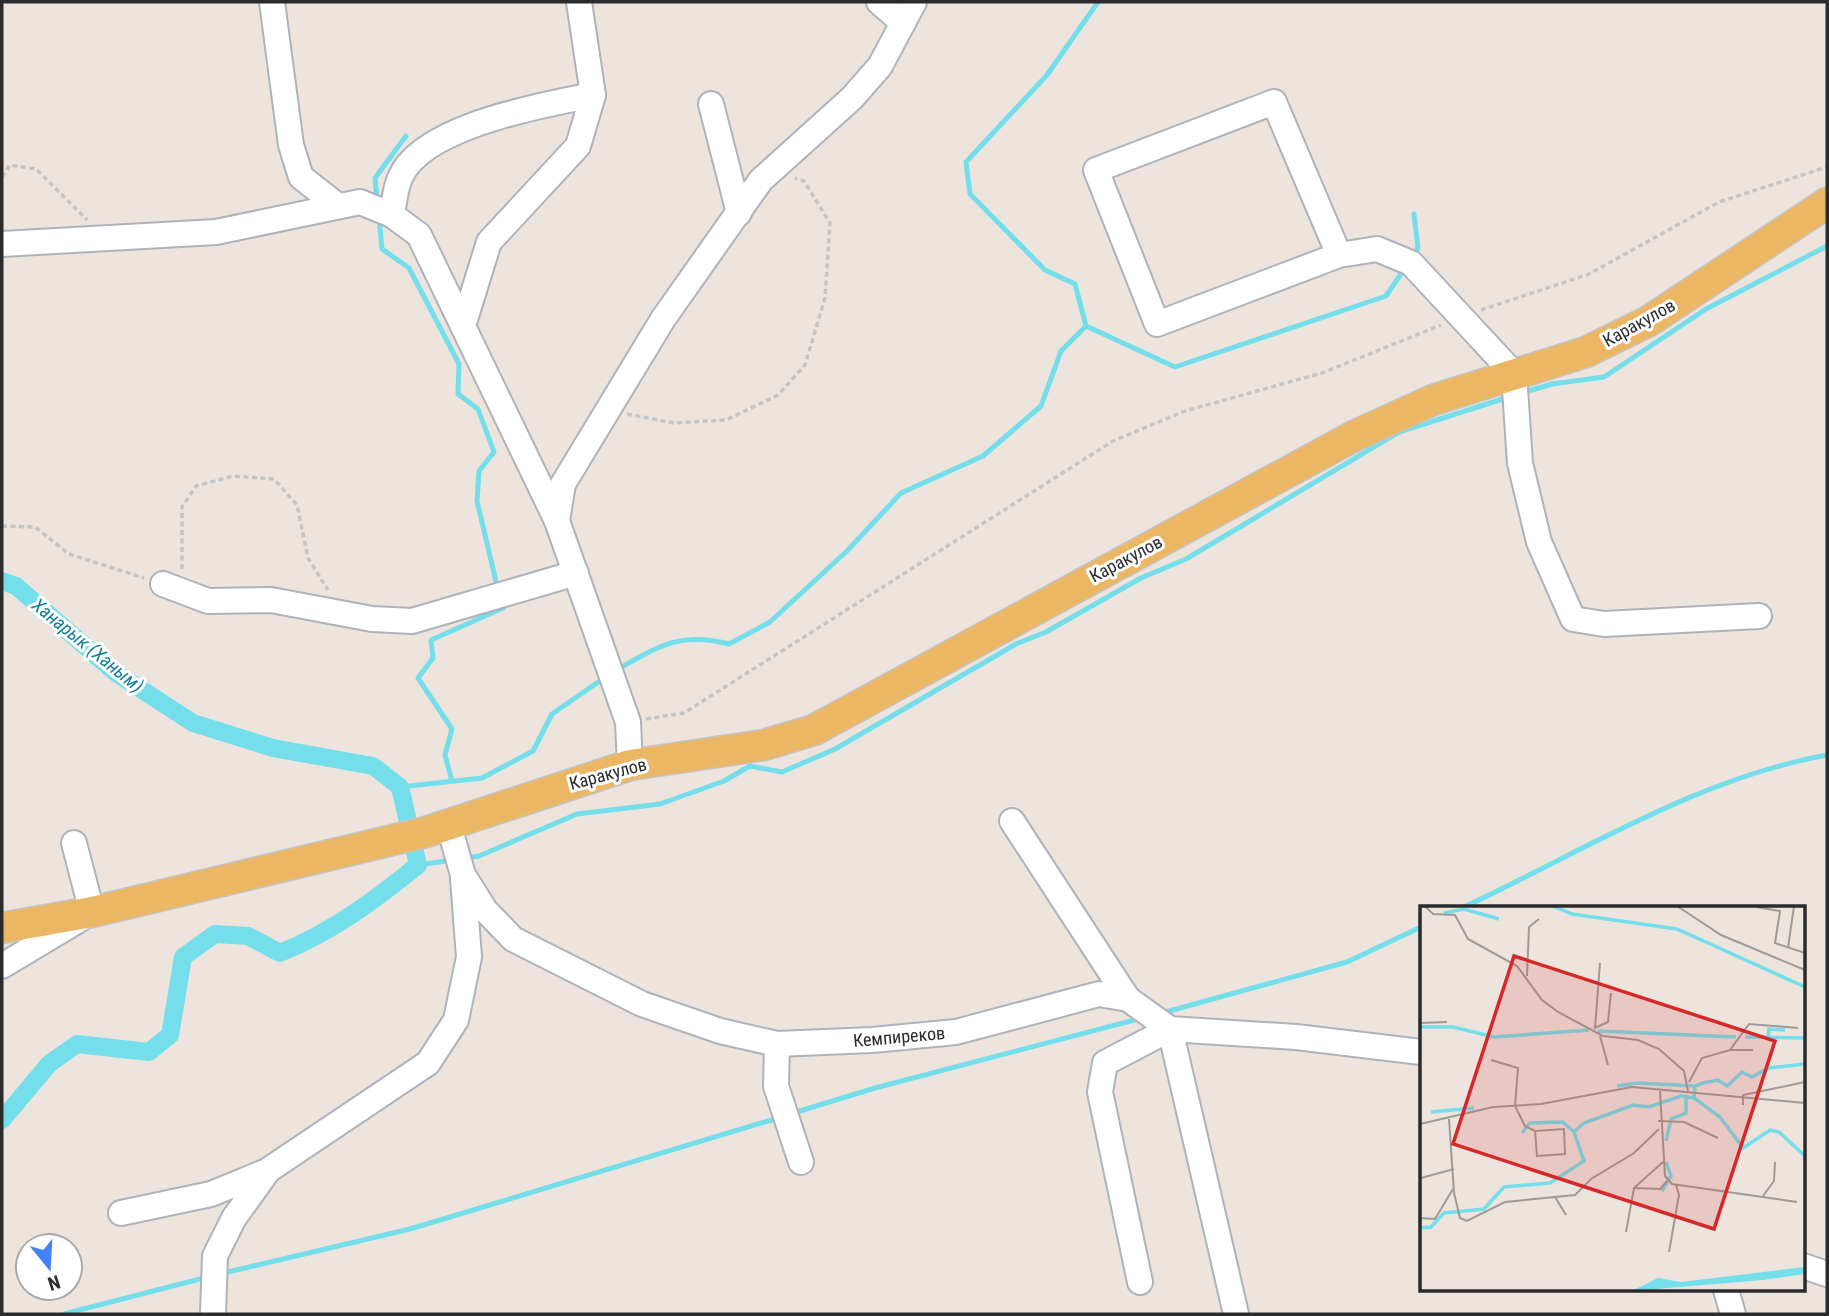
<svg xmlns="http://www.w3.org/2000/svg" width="1829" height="1316" font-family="'Roboto Condensed',sans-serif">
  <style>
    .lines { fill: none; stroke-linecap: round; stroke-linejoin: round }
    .stream { stroke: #75deeb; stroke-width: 5 }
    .canal { stroke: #75deeb; stroke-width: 18 }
    .minor-casing { stroke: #aeb3bb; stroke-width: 28 }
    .major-casing { stroke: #c4c4c4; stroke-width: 33 }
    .path { stroke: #c4c4c4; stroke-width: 3.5; stroke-dasharray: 5 3.5; stroke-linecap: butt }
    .minor { stroke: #fff; stroke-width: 24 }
    .major { stroke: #ecb764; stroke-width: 30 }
    .labels { text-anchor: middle; stroke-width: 6; stroke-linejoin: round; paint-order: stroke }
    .street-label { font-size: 18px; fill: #2b2b2b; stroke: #fff }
    .water-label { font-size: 19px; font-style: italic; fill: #128099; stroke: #fff }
    .inset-river { fill: none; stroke: #75deeb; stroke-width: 3.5 }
    .inset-road { fill: none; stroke: #9f9a96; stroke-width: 2 }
    .view { fill: #d62828; fill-opacity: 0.15; stroke: #d62828; stroke-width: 3.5 }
    .inset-edge { fill: none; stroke: #2b2b2b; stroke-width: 3.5 }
  </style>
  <rect width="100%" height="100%" fill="#ede4de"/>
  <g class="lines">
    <g class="stream">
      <path d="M377,200L375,178L406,136"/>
      <path d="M379,217L382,249L409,268L459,364L458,394L478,409L494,452L479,471L477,501L498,590"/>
      <path d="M1412,257L1418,248L1414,214"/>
      <path d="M1086,326L1075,284L1045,270L970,194L966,162L1047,75L1098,2"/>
      <path d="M1522,393L1552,384L1604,377L1706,309L1827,246"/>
      <path d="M618,669C661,645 679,632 729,644L770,622L848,550L901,493L983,456L1041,406L1061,351L1086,326L1175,367L1386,296L1405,268"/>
      <path d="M452,781L445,755L452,729L418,678L433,658L431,640L503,608L501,603"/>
      <path d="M400,787L482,778L533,751L552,714L604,678"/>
      <path d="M466,858L479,856L577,814L660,804L724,781L750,766L782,772L835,749L1016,644L1046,632L1141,578L1186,559L1399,432L1509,397"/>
      <path d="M418,865L453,860"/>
      <path d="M1462,908C1580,853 1698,778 1827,755"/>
      <path d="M1162,1013L1347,962L1421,927"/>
      <path d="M790,1114L875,1088L1142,1018"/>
      <path d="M228,1272L410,1229L778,1118"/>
      <path d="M64,1314L200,1279"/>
    </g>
    <path class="canal" d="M2,581L16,586L116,673L193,723L273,748L373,766L400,787L418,865C375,900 332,932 280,953L248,936L215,934L183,957L170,1035L149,1052L77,1044L49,1064L2,1120"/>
    <g class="minor-casing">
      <g id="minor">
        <path d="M272,2L291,145L301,177L338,206"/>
        <path d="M879,2L903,23"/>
        <path d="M711,104L739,213"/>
        <path d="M392,215C394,203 395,189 400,178C421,126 543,105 593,95L579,2"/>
        <path d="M2,244L216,232L360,202L392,215L419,235L557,521L628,722L630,765"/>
        <path d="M1339,255L1274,102L1096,170L1157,324L1339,255L1377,249L1411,263L1514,374L1520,463L1539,542L1573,619L1604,624L1759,616"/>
        <path d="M463,326L489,242L578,146L593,95"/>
        <path d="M557,521L563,484L663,319L761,180L852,98L880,66L914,2"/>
        <path d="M163,584L208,601L271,600L372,619L412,621L576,573"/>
        <path d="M1012,821L1128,999"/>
        <path d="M449,826L463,875L485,910L513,939L642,1004L720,1031L777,1044L872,1040L956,1032L1099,994L1128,999L1170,1029L1296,1037L1421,1052"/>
        <path d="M2,966L92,912L74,843"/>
        <path d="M777,1044L776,1086L801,1162"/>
        <path d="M121,1213L211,1194L267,1171L428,1063L456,1020L469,957L463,879"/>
        <path d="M1803,1266L1827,1274"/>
        <path d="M1140,1282L1100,1092L1105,1063L1170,1029L1236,1314"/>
        <path d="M1726,1290L1733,1314"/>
        <path d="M213,1314L215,1256L234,1218L267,1172"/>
      </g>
    </g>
    <g class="major-casing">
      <path id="major" d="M2,928L92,912L426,832L630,765L764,745L814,730L1354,436L1433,400L1586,352L1649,321L1827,203"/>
    </g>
    <g class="path">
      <path d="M2,177L10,165L36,169L87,220"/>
      <path d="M1481,310L1589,274L1719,202L1827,167"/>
      <path d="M627,414L674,423L726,420L778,395L805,365L825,298L830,223L804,181L795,178"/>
      <path d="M2,526L35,527L69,554L144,578"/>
      <path d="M182,569V507L196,486L233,476L274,479L297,505L308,558L328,590"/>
      <path d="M646,719L684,713L1113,441L1185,411L1322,373L1441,325"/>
    </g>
    <use href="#minor" class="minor"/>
    <use href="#major" class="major"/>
  </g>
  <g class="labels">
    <g class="street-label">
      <text transform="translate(1639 323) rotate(-29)" y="6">Каракулов</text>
      <text transform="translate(1126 559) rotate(-28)" y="6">Каракулов</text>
      <text transform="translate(608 774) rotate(-15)" y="6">Каракулов</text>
      <text transform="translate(899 1037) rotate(-5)" y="6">Кемпиреков</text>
    </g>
    <g class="water-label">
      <text transform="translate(88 645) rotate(39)" y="7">Ханарык (Ханым)</text>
    </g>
  </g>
  <g transform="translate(1420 906)">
    <rect width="385" height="385" fill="#ede4de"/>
    <path d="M385,361V368L343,374L212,385L238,372L261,376Z" fill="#75deeb"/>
    <path class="inset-river" d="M133,0L152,8L257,23L385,81M24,7L44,3L79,13M0,121H33L74,131L169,124M178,125L316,131M325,131L385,132M348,132L349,123L365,124M385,158L349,162L332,171L322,166L307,180L298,174L283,177L275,180L274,192L300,211L323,242L350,224L359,226L385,250M197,180L218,177L275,180M11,206L54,202M102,227L110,217L143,216L154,226L164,217L213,199L229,201L261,190L274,192M246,235L251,213L266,207V192M242,285L251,270L246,256M0,322L11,321L24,307L64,303L84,281L130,277L164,255L154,226"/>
    <path class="inset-road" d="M5,0L13,8L35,9L48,33L97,60L122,94L138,106L183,130L218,134L239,143L264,165L268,185M257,0L301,29L385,64M336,1L360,5L355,37L385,47M368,42L374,0M180,57L175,122L188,116L191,87M107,70L109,21L119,13M0,117L27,116M180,130L188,159M310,144L329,118L378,122M71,154L98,162L95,200L105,220L115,225L144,223L145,248L117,250L115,225M269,176L282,152L310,144H333M240,185L245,270L252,278L377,296M323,199V189L385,176M29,213L34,287L40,312L47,315L85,296L155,289L171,273L214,247L239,223M238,215L264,216L298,232M0,218L73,201L121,198L212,181L385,197M1,272L34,263M214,282L243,256M343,290L354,275L355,256M135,291L146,309M0,312L15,313L33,283M206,326L214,282L240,283L248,274M249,346L259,289L256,279"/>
    <path class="view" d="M94,50L355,135L294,323L33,238Z"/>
    <rect width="385" height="385" class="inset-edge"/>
  </g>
  <rect width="1829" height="1316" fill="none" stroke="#2b2b2b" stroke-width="7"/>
  <g transform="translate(49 1267) rotate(162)"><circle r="33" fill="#ffffff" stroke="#aaaaaa" stroke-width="2"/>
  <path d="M0-5L12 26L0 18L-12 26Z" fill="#4481f4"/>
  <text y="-10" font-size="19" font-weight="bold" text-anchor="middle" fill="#2b2b2b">N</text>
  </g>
</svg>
